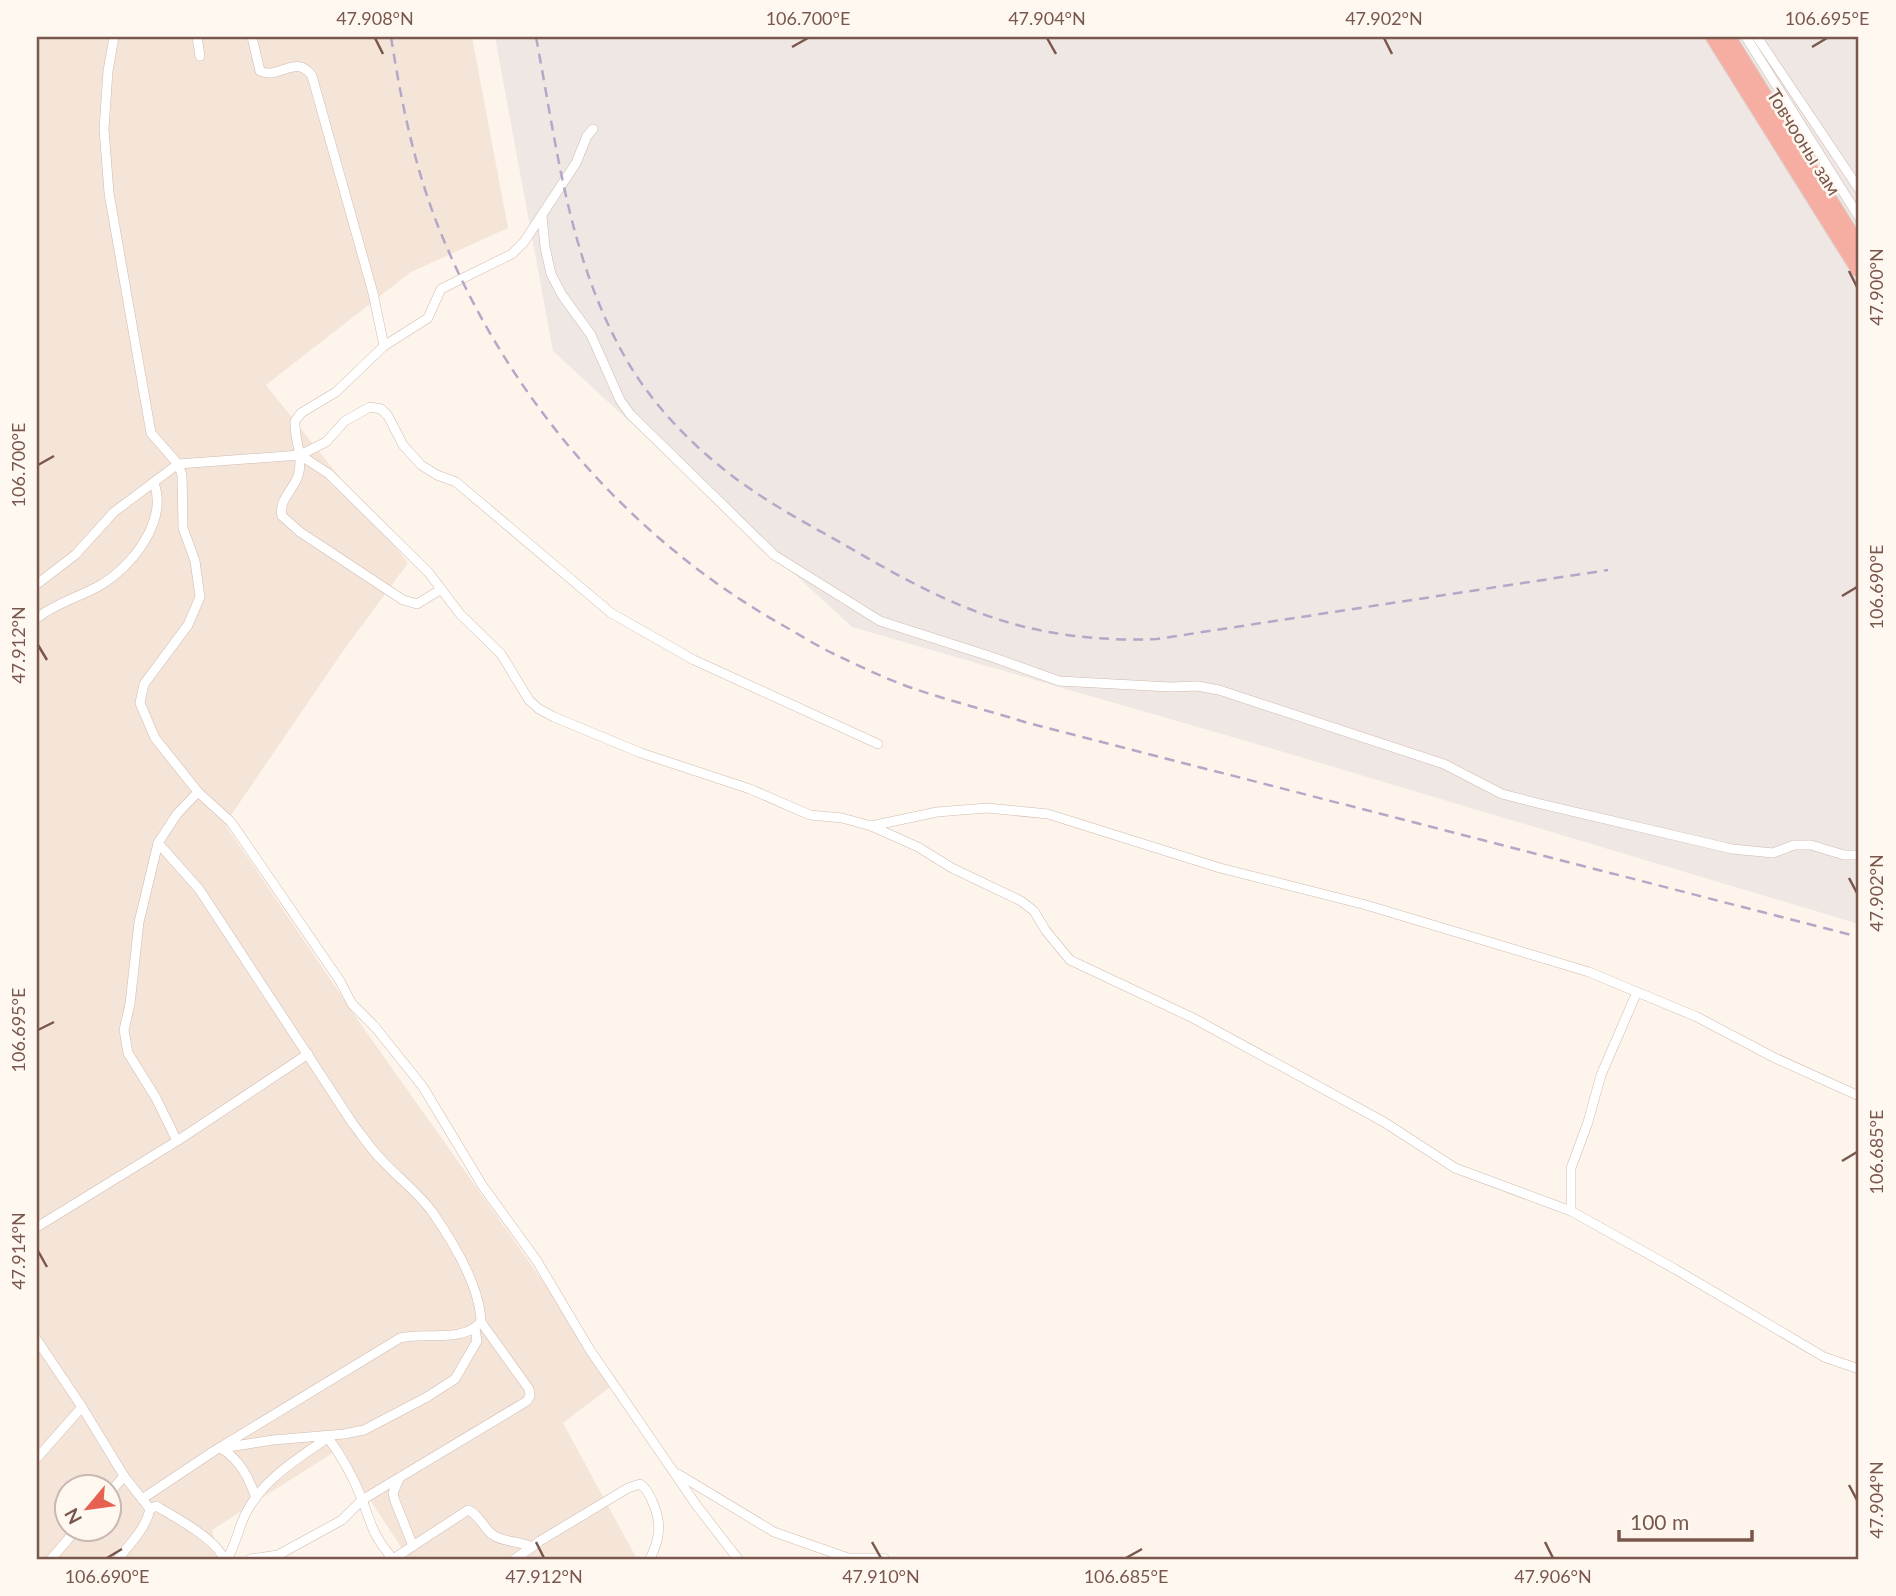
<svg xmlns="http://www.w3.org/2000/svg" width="1896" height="1596" font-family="Lato,sans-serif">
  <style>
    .residential { fill: #f5e5d9; fill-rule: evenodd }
    .industrial { fill: #eee7e3 }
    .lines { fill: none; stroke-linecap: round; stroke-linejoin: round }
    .street-casing { stroke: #d0baaf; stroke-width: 10 }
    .highway-casing { stroke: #d9d0cd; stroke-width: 18 }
    .street { stroke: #fff; stroke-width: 9 }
    .highway { stroke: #f7aea2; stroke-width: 16 }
    .rail { stroke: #b5a7c8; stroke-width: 2.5; stroke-dasharray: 10 7; stroke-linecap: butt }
    .ticks { fill: none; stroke: #79574c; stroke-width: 2.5 }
    .labels { text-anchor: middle; stroke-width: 5; stroke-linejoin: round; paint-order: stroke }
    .street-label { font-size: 19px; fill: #79574c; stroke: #fff8f1 }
    .neatline { fill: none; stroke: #79574c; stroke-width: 2.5 }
    .ticks-label { font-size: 18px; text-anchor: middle; fill: #79574c }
  </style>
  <rect width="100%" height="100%" fill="#fdf4eb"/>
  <path class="residential" d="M37,37H472L508,228L411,272L266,385L408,563L343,651L225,824L360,1023L547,1287L618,1381L563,1423L637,1559H409L337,1450L212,1530L218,1559H37ZM66,1488H108V1530H66Z"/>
  <path class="industrial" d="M495,37H1859V924L1277,750L852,627L553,351Z"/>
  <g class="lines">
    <g class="street-casing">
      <g id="street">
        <path d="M114,37L108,71L104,129L109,193L151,433L178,464L182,475L183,528L195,561L200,597L188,625L144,684L140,703L155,738L198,792L231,822L340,981L352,1004L375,1027L423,1087L482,1185L537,1261L590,1350L697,1506L738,1559"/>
        <path d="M197,37L200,56"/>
        <path d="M252,37L260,71C280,80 296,53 312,76L373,293L384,346"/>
        <path d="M1746,37L1859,217"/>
        <path d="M1757,37L1859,189"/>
        <path d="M542,216L545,247L551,274L562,295L591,335L620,400L630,414L774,555L880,621L992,657L1059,681L1170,687L1197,686L1219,690L1444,764L1502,794L1541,804L1732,849L1773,853L1794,845H1811L1844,855H1859"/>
        <path d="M300,455L329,474L429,573L460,614L501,654L529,700L539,709L554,717L641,753L750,789L810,815L842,818L871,826L918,847L952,868L1021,901L1034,911L1046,931L1070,960L1193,1018L1384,1122L1455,1168L1571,1211"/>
        <path d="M37,584L75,555L114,512L178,464L300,455L326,442L345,421L370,407L381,409L388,416L403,445L421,465L437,475L456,482L611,613L694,660L878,744"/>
        <path d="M440,590L417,604L403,600L300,532L282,516C278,501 293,490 298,476C304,456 294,440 295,421L301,413L336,392L384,346L428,318L441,289L512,254L524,242L576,163L587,136L593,129"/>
        <path d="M37,618C56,603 79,597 99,586C132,567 168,521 154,483"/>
        <path d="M871,826L937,812L987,808L1048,814L1220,868L1366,905L1589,972L1697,1017L1775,1058L1859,1096"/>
        <path d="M1637,992L1601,1075L1588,1122L1571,1168V1211L1675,1269L1824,1357L1859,1369"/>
        <path d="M177,1141L308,1054"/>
        <path d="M37,1227L177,1141L156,1098L128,1053L124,1030L130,1004L139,922L158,843L177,814L198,792"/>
        <path d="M37,1340L82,1407L124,1476L150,1509C146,1528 130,1544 118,1559"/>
        <path d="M222,1448L273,1440L344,1434L364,1430L427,1397L455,1379L477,1341L475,1329"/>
        <path d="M222,1449C240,1460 249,1478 256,1498"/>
        <path d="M37,1458L82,1407"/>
        <path d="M678,1474L774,1532L848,1558H884"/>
        <path d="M399,1479L393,1493L395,1501L413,1546"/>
        <path d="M108,1495L124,1476"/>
        <path d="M142,1499L214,1451L400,1338C425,1331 461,1344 481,1322C480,1287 453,1242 433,1213C418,1192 397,1177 380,1158C370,1148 362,1135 353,1124L199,889L158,843"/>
        <path d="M150,1509L156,1506C175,1517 216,1539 224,1559"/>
        <path d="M51,1559L76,1530"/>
        <path d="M227,1559C236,1545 238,1528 246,1513C262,1481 294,1461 323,1441L326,1435C341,1455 354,1478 363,1502C372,1527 374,1537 393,1559L468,1510C480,1515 483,1528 493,1535C502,1542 520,1541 532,1547"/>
        <path d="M250,1559L278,1555L342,1520L362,1500L527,1401L530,1396L529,1389L481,1322"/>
        <path d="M515,1559L540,1541L628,1488L640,1484C647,1489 650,1495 653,1503C662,1524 660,1538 650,1559"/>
      </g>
    </g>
    <g class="highway-casing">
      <g id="highway">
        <path d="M1714,37L1859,269"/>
        <path d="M1727,37L1859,248"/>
      </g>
    </g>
    <use href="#street" class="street"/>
    <use href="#highway" class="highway"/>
    <g class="rail">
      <path d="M391,37C401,101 414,165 438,226C505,394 626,537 784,626C800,635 817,646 834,654C859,666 886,679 912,688C950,701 990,711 1028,723L1859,937"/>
      <path d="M536,37C556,142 568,252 620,348C649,404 700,455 752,490C781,510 813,527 843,544C900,577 956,609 1021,626C1065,637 1111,641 1157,639L1608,570"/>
    </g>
  </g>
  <path class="ticks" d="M375,38L383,54M1047,38L1056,54M1384,38L1392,54M792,47L808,38M1812,47L1827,38M1849,271L1857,287M38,465L54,456M1842,596L1857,587M38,645L47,660M1849,878L1857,893M38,1030L54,1022M1842,1161L1857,1152M38,1251L47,1267M1849,1485L1857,1500M536,1542L544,1558M872,1542L881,1558M1545,1542L1553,1558M107,1558L122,1549M1126,1558L1142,1549"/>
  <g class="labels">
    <g class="street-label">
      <text transform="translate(1804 142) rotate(58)" y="7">Товчооны зам</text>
    </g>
  </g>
  <rect width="1896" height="1596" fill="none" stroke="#fff8f1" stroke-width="77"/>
  <g transform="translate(88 1508) rotate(241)"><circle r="33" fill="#fff8f1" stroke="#c9b8af" stroke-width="2"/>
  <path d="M0-5L12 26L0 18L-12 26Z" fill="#e76150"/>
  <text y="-10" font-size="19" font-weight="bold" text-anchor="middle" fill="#79574c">N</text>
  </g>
  <path d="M1619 1530v10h133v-10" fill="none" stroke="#79574c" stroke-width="3.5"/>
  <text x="1630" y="1530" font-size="21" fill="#79574c" stroke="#fff8f1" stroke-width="5" paint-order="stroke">100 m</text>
  <rect x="38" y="38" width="1819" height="1520" class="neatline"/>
  <g class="ticks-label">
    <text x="375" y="25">47.908°N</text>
    <text x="808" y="25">106.700°E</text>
    <text x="1047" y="25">47.904°N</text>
    <text x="1384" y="25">47.902°N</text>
    <text x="1827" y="25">106.695°E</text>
    <text transform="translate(1877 287) rotate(-90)" y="6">47.900°N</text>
    <text transform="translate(19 465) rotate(-90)" y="6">106.700°E</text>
    <text transform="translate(1877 587) rotate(-90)" y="6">106.690°E</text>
    <text transform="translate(19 645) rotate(-90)" y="6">47.912°N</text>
    <text transform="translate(1877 893) rotate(-90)" y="6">47.902°N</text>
    <text transform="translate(19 1030) rotate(-90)" y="6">106.695°E</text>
    <text transform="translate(1877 1152) rotate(-90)" y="6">106.685°E</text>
    <text transform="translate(19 1251) rotate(-90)" y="6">47.914°N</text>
    <text transform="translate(1877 1500) rotate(-90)" y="6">47.904°N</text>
    <text x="107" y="1583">106.690°E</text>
    <text x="544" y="1583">47.912°N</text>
    <text x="881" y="1583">47.910°N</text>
    <text x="1126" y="1583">106.685°E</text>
    <text x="1553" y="1583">47.906°N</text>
  </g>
</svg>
